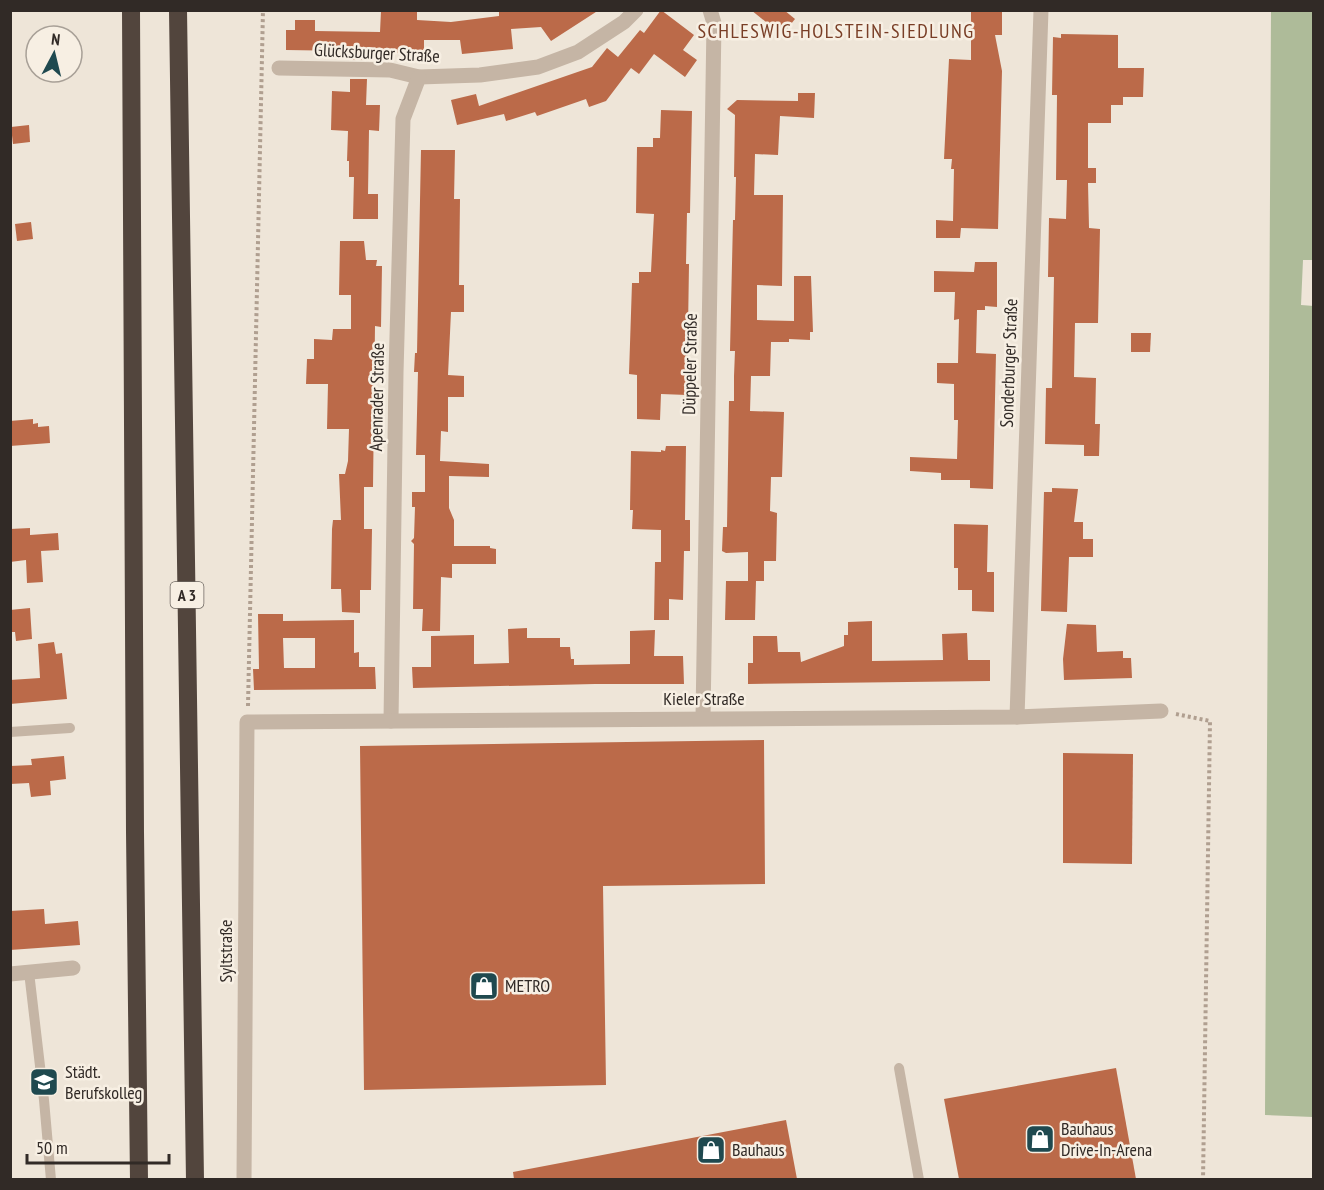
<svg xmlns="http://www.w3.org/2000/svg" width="1324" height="1190" font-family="'PT Sans Narrow',sans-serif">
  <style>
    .green { fill: #aebb99 }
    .building { fill: #bb6a49; fill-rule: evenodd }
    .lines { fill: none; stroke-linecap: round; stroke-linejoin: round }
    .path { stroke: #b09f90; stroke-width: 4; stroke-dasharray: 3 3; stroke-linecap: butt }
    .lane { stroke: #c5b5a5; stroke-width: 10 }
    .street { stroke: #c5b5a5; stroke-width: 15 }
    .highway { stroke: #52453d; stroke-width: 18 }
    .labels { text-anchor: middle; stroke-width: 5; stroke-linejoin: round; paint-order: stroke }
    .shield { fill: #f7efe3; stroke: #6c655f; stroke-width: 1.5 }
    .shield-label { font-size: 16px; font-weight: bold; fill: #312a26 }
    .street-label { font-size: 18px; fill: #312a26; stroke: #f7efe3 }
    .poi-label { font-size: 18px; fill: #312a26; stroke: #f7efe3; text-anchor: start }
    .neighbourhood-label { font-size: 20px; letter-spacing: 1.5px; fill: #793e26; stroke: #f7efe3 }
  </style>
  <rect width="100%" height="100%" fill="#eee5d8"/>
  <path class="green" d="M1313,10L1314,260H1303L1301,305L1314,306L1313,1117L1265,1115L1271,11Z"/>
  <g class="building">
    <path d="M417,10V20L451,22L499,16V12L511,10H599L551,41L541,27L511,29L513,49L462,54L460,40H424V53L368,52V60H351V51L286,50V30H295V20H315V31L380,32L381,11Z"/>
    <path d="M661,10L694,35L683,50L697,60L685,77L654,54L639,74L631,68L606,101L589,107L586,99L537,116L535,112L506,121L504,114L457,125L451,100L476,94L479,106L592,67L607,48L618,57L640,30L644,33Z"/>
    <path d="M751,10H784L795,19L782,35Z"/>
    <path d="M971,10H1002V35H995L1002,71L998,229L961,228L960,238H936V220L953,221L954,169H951L952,159H944L949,59L971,60Z"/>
    <path d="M1061,34L1118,35V68H1144L1143,97H1123V105H1111V123H1088V168H1096V183H1088L1089,228L1100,229L1098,323H1075L1074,377L1096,378L1095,424H1100L1099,456H1084V445L1045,444L1046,388H1052L1054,277H1048L1049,218L1066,219L1067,180H1056L1057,95H1052L1053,37L1061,38Z"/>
    <path d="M350,79H367L366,105H380L379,131L369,130L368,194H378V219H353L354,177H349V161H347L348,131L331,130L332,91L350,92Z"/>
    <path d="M798,93H815L814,118L780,116L778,155L755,154L754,195H783L782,286L757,285V320L794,321V276H811L813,332H810V340L789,339V342H771L770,376H751L750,411L784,412L782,477H771L770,511L777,513L776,561H764V581H756L755,620H725L726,581H753H748V552L726,553L722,551L723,527H727L729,401H734V376L735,351H730L733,220H735L736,177H734L735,115L727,109L737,100L798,101Z"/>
    <path d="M661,110L692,111L690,213H687L686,264H689L687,395L661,394L660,420L637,419V375L629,374L632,283H639V272H651L654,214L636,213L637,147H653V138H660Z"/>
    <path d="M29,125L30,142L13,144L11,127Z"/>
    <path d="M421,150H455L454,199H460L459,285H464V312H451L448,375L464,376V397H448V432L441,431L440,461L489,464V477L449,476V508L454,520V546H490V548L496,549V564H452V578L441,577L440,631H422L423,609H413L414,544L411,541L414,538L415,507H412V492H425V455H416L418,372H414L415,353H417Z"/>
    <path d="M31,222L33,239L17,241L15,224Z"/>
    <path d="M340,241H364L366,260H377L376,266H382L381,327L375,326L373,487H364V529H372L371,590H360V613L342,612L341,589H331L332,529L333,520H341L339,474H345L348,461L349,429H327L328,384H306L307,359H314V339L332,340L333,329H351V295H339Z"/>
    <path d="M975,262H997V307L985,306V310H977L976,353L996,354L993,489L970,488V480H941V473L910,471V457L957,459L958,420H954V384L937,383V363H958L959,319L954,320L955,292H934V271L974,272Z"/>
    <path d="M1131,333H1151L1150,352H1131Z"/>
    <path d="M33,419V424L38,423V427L49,426L50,443L10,446V421Z"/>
    <path d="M666,446H686L685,520H690V551H684L683,600L669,599V620H654L655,562H661V530L632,529L633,510H630L631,451L661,452V450L665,451Z"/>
    <path d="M1052,488L1078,489L1074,522H1083V539H1093V557H1069L1067,612L1041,611L1044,492H1052Z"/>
    <path d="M954,524L988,525L987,572H994V612L972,611V590H958V568H954Z"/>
    <path d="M30,528V535L58,533L59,550L41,551L43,582L27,583L26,560L10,562V529Z"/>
    <path d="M30,608L32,639L16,641L15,632H10V610Z"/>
    <path d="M258,614H283V621L354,620V653L359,652V667H375L376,689L254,690L253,669H259ZM283,638H315V668H284Z"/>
    <path d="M872,621V661L943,660L942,634L967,633L968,660H990V681L748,684V663H753V636H777L778,652H800L801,662L844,646V635H848V622Z"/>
    <path d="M1067,624L1096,625L1097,652L1123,651V658H1131L1132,678L1064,680L1063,659Z"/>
    <path d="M527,628V638H560V647H570L571,659H574V665L630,664V631L655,630L654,656H683L684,684H595L413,688L412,667H431V636L474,635V664L509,663L508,629Z"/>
    <path d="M54,642L56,654L62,653L67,699L10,704V680L40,678L38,644Z"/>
    <path d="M764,740L765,884L603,886L606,1085L364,1090L360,746Z"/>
    <path d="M1063,753L1133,754L1132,864L1063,863Z"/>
    <path d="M64,756L66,779L50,781L51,795L31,797L29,783L10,784V766L32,765L31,759Z"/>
    <path d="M44,909L45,924L78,921L80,945L10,950V911Z"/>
    <path d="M1116,1068L1136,1179H959L944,1099Z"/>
    <path d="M786,1120L797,1179H514L513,1172Z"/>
  </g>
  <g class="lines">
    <g class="path">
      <path d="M248,706L263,10"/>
      <path d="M1176,714L1210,721L1203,1180"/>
    </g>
    <g class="lane">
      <path d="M10,732L70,728"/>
      <path d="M29,972L44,1100L51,1180"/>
      <path d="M899,1068L919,1180"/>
    </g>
    <g class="street">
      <path d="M279,68L390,70L419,77L480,75L538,67L578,52L624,22L636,10"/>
      <path d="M1017,717L1041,10"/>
      <path d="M703,718L714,23L710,10"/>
      <path d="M391,721L396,373L403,119L419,77"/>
      <path d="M10,974L73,968"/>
      <path d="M244,1180L247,722L1017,717L1161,711"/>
    </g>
    <g class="highway">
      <path d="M131,10L135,832L139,1180"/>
      <path d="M178,10L195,1180"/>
    </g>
  </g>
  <defs>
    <g id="shop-square" transform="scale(1.5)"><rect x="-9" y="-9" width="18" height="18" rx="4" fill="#1f494f" stroke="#f7efe3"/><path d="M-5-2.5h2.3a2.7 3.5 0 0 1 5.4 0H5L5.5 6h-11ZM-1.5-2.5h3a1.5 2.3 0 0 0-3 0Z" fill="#fff"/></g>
    <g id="school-square" transform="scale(1.5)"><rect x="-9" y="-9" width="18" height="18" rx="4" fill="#1f494f" stroke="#f7efe3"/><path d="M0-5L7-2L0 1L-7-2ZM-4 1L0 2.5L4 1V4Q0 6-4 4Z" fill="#fff"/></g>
  </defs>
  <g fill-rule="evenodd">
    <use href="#shop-square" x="484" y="986"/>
    <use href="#school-square" x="44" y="1082"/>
    <use href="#shop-square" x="1040" y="1139"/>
    <use href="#shop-square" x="711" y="1150"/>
  </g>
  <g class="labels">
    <rect class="shield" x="170.5" y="582" width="33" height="26" rx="4.5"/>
    <g class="shield-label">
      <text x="187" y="601">A 3</text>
    </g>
    <g class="street-label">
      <text transform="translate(377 53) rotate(3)" y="6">Glücksburger Straße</text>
      <text transform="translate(1009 363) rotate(-88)" y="6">Sonderburger Straße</text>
      <text transform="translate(690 364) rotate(-89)" y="6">Düppeler Straße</text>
      <text transform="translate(377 397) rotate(-89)" y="6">Apenrader Straße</text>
      <text x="704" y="705">Kieler Straße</text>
      <text transform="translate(226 951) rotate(-90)" y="6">Syltstraße</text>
    </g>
    <g class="poi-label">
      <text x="505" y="992">METRO</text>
      <text x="65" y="1078">Städt.<tspan x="65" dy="21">Berufskolleg</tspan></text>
      <text x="1061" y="1135">Bauhaus<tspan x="1061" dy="21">Drive-In-Arena</tspan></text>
      <text x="732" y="1156">Bauhaus</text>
    </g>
    <g class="neighbourhood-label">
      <text x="836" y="38">SCHLESWIG-HOLSTEIN-SIEDLUNG</text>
    </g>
  </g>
  <rect width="1324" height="1190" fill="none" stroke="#312a26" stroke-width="24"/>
  <g transform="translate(54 54) rotate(7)"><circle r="28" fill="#f7efe3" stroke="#a8a097" stroke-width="1.5"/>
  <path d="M0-4.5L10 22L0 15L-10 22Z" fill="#1f494f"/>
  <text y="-9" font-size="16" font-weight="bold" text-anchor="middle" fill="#312a26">N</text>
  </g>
  <path d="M27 1154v9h142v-9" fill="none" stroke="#312a26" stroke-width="3"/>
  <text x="36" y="1154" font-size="18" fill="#312a26" stroke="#f7efe3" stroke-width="4.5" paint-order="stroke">50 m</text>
</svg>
